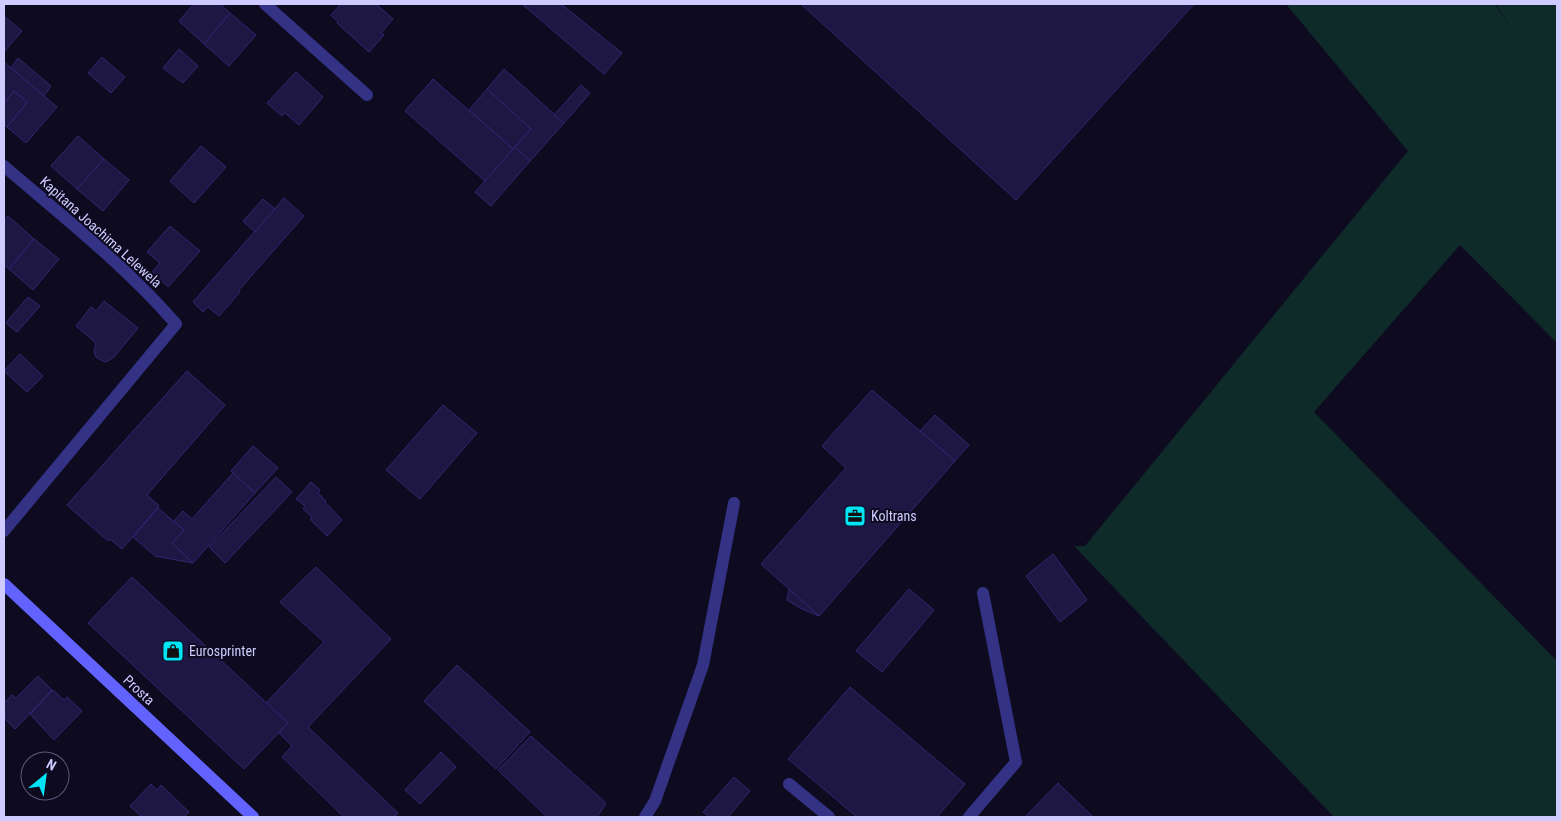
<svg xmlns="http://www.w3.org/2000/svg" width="1561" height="821" font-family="'Roboto Condensed',sans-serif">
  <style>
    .green { fill: #0e2b29 }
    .building { fill: #1e1643; stroke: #332671 }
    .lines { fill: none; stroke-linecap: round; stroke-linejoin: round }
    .service { stroke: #333284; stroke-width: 12 }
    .minor { stroke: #333284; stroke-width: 12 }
    .secondary { stroke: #6263ff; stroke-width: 12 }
    .labels { text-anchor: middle; stroke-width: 4; stroke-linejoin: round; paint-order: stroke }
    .street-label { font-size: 14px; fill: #cfcbff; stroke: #0e0b21 }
    .poi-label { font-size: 14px; fill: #cfcbff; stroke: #0e0b21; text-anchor: start }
  </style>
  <rect width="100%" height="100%" fill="#0e0b21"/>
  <path class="green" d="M1286,4H1495L1512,30L1496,4H1557V343L1460,245L1314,412L1557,661V817H1334L1074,546H1085L1408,151Z"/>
  <g class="building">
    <path d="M194,4H220L230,13L204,44L179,21Z"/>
    <path d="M341,4H376L393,19L381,33L384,35L369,52L337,23L338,22L331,15Z"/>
    <path d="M522,4H561L622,53L604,74Z"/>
    <path d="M801,4H1194L1016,200Z"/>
    <path d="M230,13L256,35L229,66L204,44Z"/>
    <path d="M4,16L22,31L4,52Z"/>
    <path d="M179,49L198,66L183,83L163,68Z"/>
    <path d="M102,57L125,77L111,93L88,73Z"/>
    <path d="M18,58L51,86L44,96L11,68Z"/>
    <path d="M4,62L57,107L26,143L7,127L27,102L14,91L4,104V77L6,75L4,73Z"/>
    <path d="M504,69L564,123L530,161L515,147L531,129L487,89Z"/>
    <path d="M296,72L323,97L299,125L285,113L282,116L267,103Z"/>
    <path d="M433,79L513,149L485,181L405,111Z"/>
    <path d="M581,85L590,93L564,123L554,115Z"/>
    <path d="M487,89L531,129L513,149L469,110Z"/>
    <path d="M14,91L27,102L7,127L4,124V104Z"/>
    <path d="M78,136L104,159L77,189L51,166Z"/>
    <path d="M201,146L226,167L194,203L170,181Z"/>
    <path d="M515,147L530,161L491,206L475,192Z"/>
    <path d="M104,159L129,180L103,211L77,189Z"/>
    <path d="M284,198L304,216L238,291L240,292L219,316L208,307L203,312L193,302Z"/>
    <path d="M263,199L275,209L255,232L243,221Z"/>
    <path d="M8,216L34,239L9,269L4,265V221Z"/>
    <path d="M170,226L200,251L168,287L152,272L160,263L147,252Z"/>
    <path d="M34,239L59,259L33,290L9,269Z"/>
    <path d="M28,297L40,306L17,332L6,323Z"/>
    <path d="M104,301L138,328L114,357L106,362L101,360L96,357L94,351L96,343L76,326L91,307L96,311Z"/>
    <path d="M20,354L43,376L27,392L4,371Z"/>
    <path d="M187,371L225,405L147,495L159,506L122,549L110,539L108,541L67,505Z"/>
    <path d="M872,390L955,461L819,616L761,564L846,468L822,446Z"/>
    <path d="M443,405L477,433L420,499L386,470Z"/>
    <path d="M935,415L969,445L955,461L920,431Z"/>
    <path d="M253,446L278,468L255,493L231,471Z"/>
    <path d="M233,473L255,493L193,563L172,543L184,530L174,521L183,511L192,519Z"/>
    <path d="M276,477L292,492L225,563L209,547Z"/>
    <path d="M311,482L320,490L318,493L326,501L325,502L342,520L327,536L310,519L312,517L303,509L305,506L296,499Z"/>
    <path d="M158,508L184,530L172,543L193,563L155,556L133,537Z"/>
    <path d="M1053,554L1087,600L1060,622L1026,576Z"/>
    <path d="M316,567L391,639L308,727L398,813L394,817H344L282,757L292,746L279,733L288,723L266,703L324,642L280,602Z"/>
    <path d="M132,577L288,723L244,769L88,623Z"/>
    <path d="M789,589L819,616L802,609L787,600Z"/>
    <path d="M909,589L934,610L882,672L856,651Z"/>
    <path d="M457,665L530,732L496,769L424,701Z"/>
    <path d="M38,676L52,690L15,729L4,718V703L12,695L16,698Z"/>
    <path d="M850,687L965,784L937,817H857L788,759Z"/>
    <path d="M53,690L64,700L67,697L82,711L54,740L30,714Z"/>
    <path d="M531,736L606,803L597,817H547L498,770Z"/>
    <path d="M441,752L456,767L420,804L405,790Z"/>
    <path d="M734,777L750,791L728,817H710L703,812Z"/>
    <path d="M1058,783L1093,817H1025Z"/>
    <path d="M151,784L157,790L161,785L189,812L184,817H142L130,806Z"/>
  </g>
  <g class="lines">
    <g class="service">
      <path d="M789,784L829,817"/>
      <path d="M645,817L655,801L703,665L734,503"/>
      <path d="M969,817L1016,762L983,593"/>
    </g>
    <g class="minor">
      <path d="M265,4L367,95"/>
      <path d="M4,166C62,216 125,265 176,324L4,531"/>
    </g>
    <path class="secondary" d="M4,584L253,817"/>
  </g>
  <defs>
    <g id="office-square" transform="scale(1.125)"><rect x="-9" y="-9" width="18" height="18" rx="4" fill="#00e5f6" stroke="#0e0b21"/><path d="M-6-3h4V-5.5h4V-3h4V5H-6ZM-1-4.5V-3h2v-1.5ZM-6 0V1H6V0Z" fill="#111"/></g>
    <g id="shop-square" transform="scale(1.125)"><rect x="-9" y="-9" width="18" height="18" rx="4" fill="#00e5f6" stroke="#0e0b21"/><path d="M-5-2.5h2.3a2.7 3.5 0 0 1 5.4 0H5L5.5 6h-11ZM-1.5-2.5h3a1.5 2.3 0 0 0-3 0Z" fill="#111"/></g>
  </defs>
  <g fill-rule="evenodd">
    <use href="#office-square" x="855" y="516"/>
    <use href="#shop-square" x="173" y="651"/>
  </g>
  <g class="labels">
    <g class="street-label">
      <text transform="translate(101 232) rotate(42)" y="5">Kapitana Joachima Lelewela</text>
      <text transform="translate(139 690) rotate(43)" y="5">Prosta</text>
    </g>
    <g class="poi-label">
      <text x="871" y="521">Koltrans</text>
      <text x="189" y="656">Eurosprinter</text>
    </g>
  </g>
  <rect width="1561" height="821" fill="none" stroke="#cfcbff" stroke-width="10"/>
  <g transform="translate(45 776) rotate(29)"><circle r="24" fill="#0e0b21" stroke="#5b587a"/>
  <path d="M0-4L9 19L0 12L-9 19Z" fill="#00e5f6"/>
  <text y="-8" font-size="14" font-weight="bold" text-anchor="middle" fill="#cfcbff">N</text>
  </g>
</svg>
